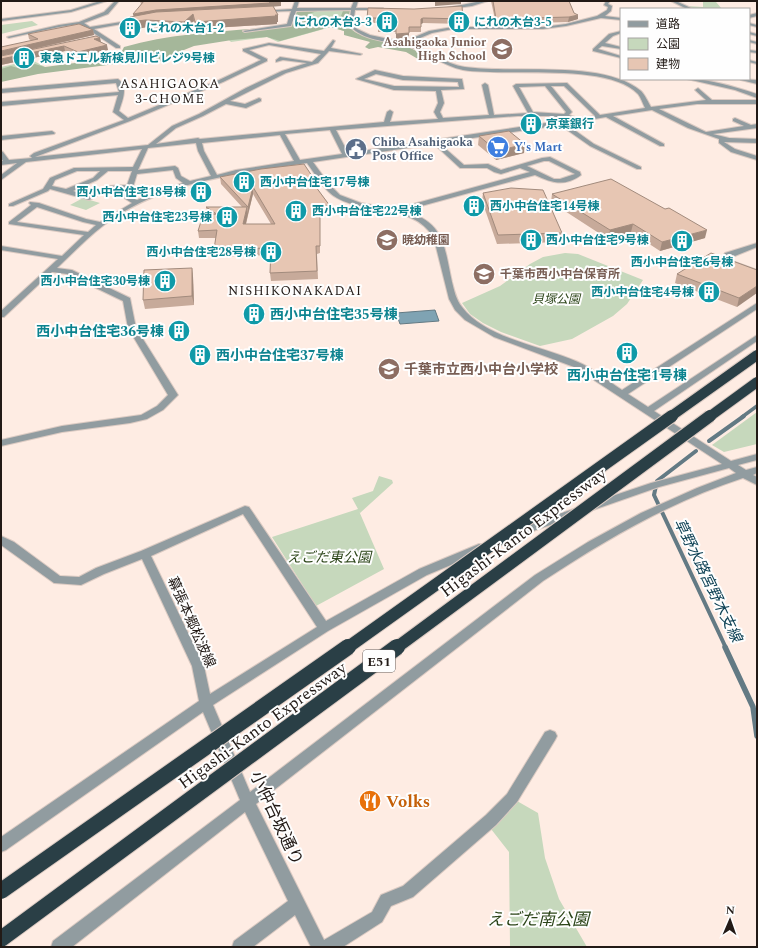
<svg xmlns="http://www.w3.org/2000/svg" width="758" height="948" font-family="Spectral,'Noto Sans JP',serif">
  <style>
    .green { fill: #c6d8bc }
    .forest { fill: #a5b79a }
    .water { fill: #7fa3b3; stroke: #637a84 }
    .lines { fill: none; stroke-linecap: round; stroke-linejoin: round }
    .stream-far2 { stroke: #637a84; stroke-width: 3.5 }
    .stream-far1 { stroke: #637a84; stroke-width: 4 }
    .stream { stroke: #637a84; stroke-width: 5.5 }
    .minor-casing { stroke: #dbcac2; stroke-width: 2 }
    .minor { fill: #919ca0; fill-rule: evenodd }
    .highway-bridge-far2-casing { stroke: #dbcac2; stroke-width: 12; stroke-linecap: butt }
    .highway-bridge-far1-casing { stroke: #dbcac2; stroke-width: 14; stroke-linecap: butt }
    .highway-bridge-casing { stroke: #dbcac2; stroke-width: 18; stroke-linecap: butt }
    .highway-bridge-far2 { stroke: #2a3f46; stroke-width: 10 }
    .highway-bridge-far1 { stroke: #2a3f46; stroke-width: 12 }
    .highway-bridge { stroke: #2a3f46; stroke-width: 16 }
    .wall { fill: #c7aa9a; fill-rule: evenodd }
    .shaded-wall { fill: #a28b7d }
    .building { fill: #e7c6b3; stroke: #a28b7d }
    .labels { text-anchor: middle; stroke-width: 4; stroke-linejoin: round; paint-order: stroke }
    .far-culture-label { font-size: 12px; font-weight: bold; fill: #0d838f; stroke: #fefefe; text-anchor: start }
    .far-education-label { font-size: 12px; font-weight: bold; fill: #785e54; stroke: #fefefe; text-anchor: start }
    .far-service-label { font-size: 12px; font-weight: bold; fill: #4e5e75; stroke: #fefefe; text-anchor: start }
    .far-shop-label { font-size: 12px; font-weight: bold; fill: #366cbe; stroke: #fefefe; text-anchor: start }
    .far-park-label { font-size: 12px; font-style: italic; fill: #2c4519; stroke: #fefefe }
    .far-neighbourhood-label { font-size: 13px; letter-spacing: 1px; fill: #221a16; stroke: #fefefe }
    .shield { fill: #fefefe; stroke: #645e5c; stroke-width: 1 }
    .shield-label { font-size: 13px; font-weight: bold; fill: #221a16 }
    .culture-label { font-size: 14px; font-weight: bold; fill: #0d838f; stroke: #fefefe; text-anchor: start }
    .education-label { font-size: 14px; font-weight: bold; fill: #785e54; stroke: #fefefe; text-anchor: start }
    .park-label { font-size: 14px; font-style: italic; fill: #2c4519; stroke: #fefefe }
    .street-label { font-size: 14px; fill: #221a16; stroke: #fefefe }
    .water-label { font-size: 15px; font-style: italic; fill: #0f4255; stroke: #fefefe }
    .near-street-label { font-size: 17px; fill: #221a16; stroke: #fefefe }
    .near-food-label { font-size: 17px; font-weight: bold; fill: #c56008; stroke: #fefefe; text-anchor: start }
    .near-park-label { font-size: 17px; font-style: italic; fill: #2c4519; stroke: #fefefe }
  </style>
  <rect width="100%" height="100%" fill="#feece3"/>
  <g class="green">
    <path d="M703,1L716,2L722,9H693L687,6L703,7Z"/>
    <path d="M298,10L349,11L346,24L357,35L331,27L278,42L267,37L231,42L223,34L291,25L296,11Z"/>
    <path d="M32,21L38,25L1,34V25Z"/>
    <path d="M32,60L45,67L1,76V67Z"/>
    <path d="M83,198L100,203L86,210L70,205Z"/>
    <path d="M565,253L578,254L643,280L627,304L613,316L572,339L540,346L501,332L483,323L470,314L462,303L500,286L530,264L543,257Z"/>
    <path d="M757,412V444L724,452L712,445Z"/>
    <path d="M379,476L392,480L393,483L360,513L359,511L384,569L316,606L272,537L358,509L352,498L373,491Z"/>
    <path d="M517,801L538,813L545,858L559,899L587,947H510L509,852L491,829Z"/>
  </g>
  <path class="forest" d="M298,10H321L308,14V16C319,20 331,21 341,16L343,11H350C349,15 348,20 348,24C353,43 413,38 423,58L418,59L406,52L378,47L369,49L365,47L370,42L344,35V31L330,27L280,41L267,37L232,40L194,46L174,54L173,60L149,63L146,60L38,74L1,82V69L11,66L18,68L35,64L45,67L90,61L120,55L124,47C179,31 235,32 291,25Z"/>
  <path class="water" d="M435,310L439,321L400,324L396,313Z"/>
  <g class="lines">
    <path class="stream-far2" d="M742,417L757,406"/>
    <g class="stream-far1">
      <path d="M709,441L744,416"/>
      <path d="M696,451L657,481L654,495L726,648"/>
    </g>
    <path class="stream" d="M725,647L753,707L757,736"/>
    <g class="minor-casing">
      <g id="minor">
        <path d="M100,1H107L71,12L1,21V19L71,10Z"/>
        <path d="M115,1H119L108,14L84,23L90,27L146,18L144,20L94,29L120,46V48H116L80,24L59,27L9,38L7,37L59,25L79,22L104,12Z"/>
        <path d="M295,1H299L297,8H351L354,1H358L356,8H383L381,10H355L353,25L357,29L370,35L403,42L429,31L453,27H543L566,24L597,16L607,10L608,7L604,5L606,1H610L608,4L612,6L611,11L605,16L621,18V20L601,18L566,26L543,29H453L432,33L408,43C427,50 445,64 465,67C513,74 603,59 641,91C645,95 648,102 651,107L706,100L695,90L698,88L712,100H757V104H697L659,109L706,132L744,126L733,121V119L735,118L751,125L757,124V128L713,134L729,138L757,139V143L724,142L735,149L757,156V160L731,152L719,143V139L688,128L652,110L613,116L664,144V146H660L606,117L566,124L594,144L641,167V169H637L590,146L560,125L439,143L464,165L488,164L501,170L542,158L550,157L580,172L581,175C565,187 552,183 535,175L403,211C445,221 444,246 452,282C454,290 456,300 462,307C486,339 543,346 578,362C594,369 608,381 622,390L757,303V309L628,394L648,407L757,335V341L654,411L731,461L757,454V460L738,465L746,470L757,467V473L753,475L757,477V485L743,478C672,501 605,540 543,581L256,804L324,940L372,912L381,895L403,886L486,815L507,794L545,732L550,730L555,732L557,736L555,740L517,802L496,825L413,897L391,906L382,922L343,947H311L295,915L253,947H232L234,941L288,901L245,812L72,947H51L53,941L240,800L203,712L6,850L1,852V837L199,701L192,666L142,559L104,574L81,585L54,583L1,545V536L14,542L60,576L79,577L96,568L141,551L245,506L249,507L326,621L419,569L479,544H487L488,547L487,550L427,575L328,631L213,705L250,792L535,575L588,542L641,513L697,488L736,473L729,468L659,487L516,537H508L507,534L508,531L651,483L722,464L574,367L494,337L465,320L455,310L449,299L434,239C417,204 367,215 337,198C324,191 316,175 307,163C238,174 162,181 104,225C87,238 72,254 57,268L72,270L130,298L136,328L178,395L163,410L147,419L130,423L62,432L1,446V440L62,426L141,415L157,406L168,395L128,328L123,301L67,274L52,272L4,317H1V311L58,259L1,250V246L62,256L84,235L9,224V222L31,205L29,203L30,202L39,203L86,219L100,222L132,203L124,198L126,189H111L89,200L50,189L48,191L13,206H9V204L43,189L50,178L74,168L133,167L142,149L26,162L1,180V175L17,163L1,165V161H3L1,158V151L3,152L9,160L32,158L30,156L34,153L124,120L113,112L118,95L1,106V102L119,92L116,83L1,93V89L118,79C129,87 122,101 119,111L128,118L219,80L261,60L243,51V49L269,43L324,51L333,40L335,41L331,48L362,54L360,55L329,51L318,63L286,73L230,101L245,104L259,98L261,99V101L246,108L226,104L203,116L176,128L156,144L198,138L200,139L384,122L387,112L390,110L393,112L390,122L438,119L434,112L438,103L436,91L394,90L356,79L375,70L403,76L462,79L464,89L441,90L444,103L440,112L443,118L489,115L482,85L485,83L488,85L494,115L528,113L513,86L516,84L567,83L600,115L645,108C643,104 641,98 638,94C608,62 506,77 463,70C442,66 425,50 404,45C386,41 363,41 349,25L351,10L296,11L291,26L245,32L243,31L287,24L291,11L261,12L259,11L292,9ZM269,45L321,54L312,62L280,57L276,60V62L283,60L307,63L282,71L246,88L199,114L172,126L148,145L35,157L130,121L223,82L267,61V59L249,50ZM376,74L403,80L458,82L459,87L394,86L364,79ZM545,86L566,112L564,114L533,112L519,87ZM551,86H564L595,116L575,119V117L569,115L572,112ZM518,116H549L572,119L348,153L336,130ZM330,130L342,154L300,160L285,134ZM280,135L294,161L236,170L217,175L204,151L202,143ZM196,143L198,151L211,176L190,181L181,176L178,168L175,166L138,170L148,148ZM434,144L460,168H487L494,172L501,174L520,168L530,172L395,209L361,203L340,195L329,184L313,162ZM544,161H549L575,174L560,179H554L527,166ZM173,170L176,178L183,183L148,195L137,200L130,197L137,174ZM77,171H100L93,178L66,189L52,186L55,180ZM108,171H132L127,185L108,186L88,196L73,191L97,180ZM37,207L83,222L96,225L88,232L17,222ZM243,514L317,627L210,694L204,666L151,556Z"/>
        <path d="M481,1H488L472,6L449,9L447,8Z"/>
        <path d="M671,1H676L693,9H687Z"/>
        <path d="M757,13V16L749,18V15Z"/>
        <path d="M749,23L757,25V27L749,25Z"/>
        <path d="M621,31V33L613,36L605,43L621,47V49L602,46L598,49L621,56V58L593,51V49L609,34Z"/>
        <path d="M749,32L757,34V36L749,34Z"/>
        <path d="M749,40L757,42V44L749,42Z"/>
        <path d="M749,50L757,51V53L749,52Z"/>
        <path d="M749,60L757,62V64L749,62Z"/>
        <path d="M687,79C711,79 735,87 757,94V98L735,90Z"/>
        <path d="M740,79L757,80V84L741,80Z"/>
        <path d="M52,131L55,133L54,134L1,140V136Z"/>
        <path d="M757,243V247L730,258L732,261L757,270V275L726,265L722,258L725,253Z"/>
      </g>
    </g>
    <use href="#minor" class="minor"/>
    <g class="highway-bridge-far2-casing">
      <g id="highway-bridge-far2">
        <path d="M670,417L757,355"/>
        <path d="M709,417L757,382"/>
      </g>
    </g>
    <g class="highway-bridge-far1-casing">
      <g id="highway-bridge-far1">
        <path d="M347,648L672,416"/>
        <path d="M396,648L710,416"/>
      </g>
    </g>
    <g class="highway-bridge-casing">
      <g id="highway-bridge">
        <path d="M1,891L348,647"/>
        <path d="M1,939L397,647"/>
      </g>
    </g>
    <use href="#highway-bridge-far2" class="highway-bridge-far2"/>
    <use href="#highway-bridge-far1" class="highway-bridge-far1"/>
    <use href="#highway-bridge" class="highway-bridge"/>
  </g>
  <g class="wall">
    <path d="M140,1H280L281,6H273L278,15V22H277V24L196,29L194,21L185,29L147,27L137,29L131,25L130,17H134L141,4Z"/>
    <path d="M491,1H569L574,13L578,19L568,22L496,24Z"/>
    <path d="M368,8L463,19V24L423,23L421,24V32H409V38L396,39V32H378V23H367Z"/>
    <path d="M93,30L94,35L30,50L100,38L101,42L108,50L79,57L65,51L1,65V59L32,41L29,39L28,34Z"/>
    <path d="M479,136L524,153L496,160L478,145Z"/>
    <path d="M220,177L316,182V187L330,206V213L320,211V253L317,254L318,279L271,281L270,273L271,255L215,257L214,249L216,238H199L198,231L207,213L206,207H242L221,184ZM253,194L271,224H246Z"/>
    <path d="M483,193L562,233L561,242L497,244L482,201Z"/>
    <path d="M552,194L705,238L660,251L631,232L608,239L551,202Z"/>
    <path d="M192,268L193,277L194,305L145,309L143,300Z"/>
    <path d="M757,270L737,307L675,283L677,274Z"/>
  </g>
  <g class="shaded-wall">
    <path d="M281,1V6L134,18L133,14L156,10Z"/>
    <path d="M443,1H461V4L435,6V2Z"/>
    <path d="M193,14L194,21L185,29L184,22Z"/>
    <path d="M278,15V22H277V24L196,29L195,22Z"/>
    <path d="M578,15V19L568,22L569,17Z"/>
    <path d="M423,18V23L421,24V19Z"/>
    <path d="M146,20L147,27L137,29L136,21Z"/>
    <path d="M93,30L94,35L1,56V51Z"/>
    <path d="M409,33V38L396,39V34Z"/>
    <path d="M100,38L101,43L94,39Z"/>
    <path d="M107,45L108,50L79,57L78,52Z"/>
    <path d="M64,46L65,51L1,65V59Z"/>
    <path d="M525,144L524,153L496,160L497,151Z"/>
    <path d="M253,187V194L248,214V207Z"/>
    <path d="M247,207L248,214L244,232L243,224Z"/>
    <path d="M633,224L631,232L608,239L610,230Z"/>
    <path d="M707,230L705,238L660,251L662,242Z"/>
    <path d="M192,268L193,277L194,305L192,296Z"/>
    <path d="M757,286V293L737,307L739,298Z"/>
  </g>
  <g class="building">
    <path d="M144,1H281L269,2L270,3L156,10L133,14Z"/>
    <path d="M493,1H569L574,13L578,15L569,17L496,19Z"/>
    <path d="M273,6L278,15H275L276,16L195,22L193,14L184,22L146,20L136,21L130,17L156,12Z"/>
    <path d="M462,6L463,19L423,18L421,19V27H409V33L396,34V27H378V18H367L368,8L414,9Z"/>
    <path d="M79,24L93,30L1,51V47L38,39L28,34Z"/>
    <path d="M96,36L100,38L94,39L107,45L78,52L64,46L1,59V56Z"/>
    <path d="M509,131L525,144L497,151L479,136Z"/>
    <path d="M304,164L316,182L313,183L330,206L320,204V246H316L317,271L270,273L271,248L214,249L217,230L198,231L204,212L218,215L206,207H247L243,224H275L253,187L248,207L220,177L261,169Z"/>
    <path d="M611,179L665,209L669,208L707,230L662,242L633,224L610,230L552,194Z"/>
    <path d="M511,188L543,190L562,233L498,235L483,193Z"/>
    <path d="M711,253L757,270V286L739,298L677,274Z"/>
    <path d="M192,268V296L143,300L144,270Z"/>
  </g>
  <defs>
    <g id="building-disc" transform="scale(1.15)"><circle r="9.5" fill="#0f9aa8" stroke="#fefefe"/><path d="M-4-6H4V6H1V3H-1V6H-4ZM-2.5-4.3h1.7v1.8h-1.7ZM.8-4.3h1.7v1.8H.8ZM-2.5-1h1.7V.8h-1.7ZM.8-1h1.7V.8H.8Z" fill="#fff"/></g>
    <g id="school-disc" transform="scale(1.15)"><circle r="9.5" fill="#8d6e63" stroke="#fefefe"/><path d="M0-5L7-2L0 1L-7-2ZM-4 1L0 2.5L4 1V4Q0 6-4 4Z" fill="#fff"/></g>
    <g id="supermarket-disc" transform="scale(1.15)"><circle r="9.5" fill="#3f7fe0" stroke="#fefefe"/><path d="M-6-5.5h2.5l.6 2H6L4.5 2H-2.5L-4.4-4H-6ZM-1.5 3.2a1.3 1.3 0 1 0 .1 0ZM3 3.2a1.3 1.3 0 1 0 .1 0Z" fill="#fff"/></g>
    <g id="civic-disc" transform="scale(1.15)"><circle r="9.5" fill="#5c6f8a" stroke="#fefefe"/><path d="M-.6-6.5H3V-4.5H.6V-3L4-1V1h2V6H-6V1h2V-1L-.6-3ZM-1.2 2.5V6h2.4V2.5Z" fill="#fff"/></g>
    <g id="restaurant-disc" transform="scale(1.15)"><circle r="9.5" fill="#e8710a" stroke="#fefefe"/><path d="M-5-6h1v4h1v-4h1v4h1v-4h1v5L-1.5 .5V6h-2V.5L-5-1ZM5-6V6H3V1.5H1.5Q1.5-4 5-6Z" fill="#fff"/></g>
  </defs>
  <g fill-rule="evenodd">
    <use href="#building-disc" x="387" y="22"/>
    <use href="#building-disc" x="459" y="22"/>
    <use href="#building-disc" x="130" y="28"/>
    <use href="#school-disc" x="502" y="49"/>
    <use href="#building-disc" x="24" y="58"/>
    <use href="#building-disc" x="531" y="124"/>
    <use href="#supermarket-disc" x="498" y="147"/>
    <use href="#civic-disc" x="356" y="149"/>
    <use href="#building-disc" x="244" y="182"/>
    <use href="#building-disc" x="201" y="192"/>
    <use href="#building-disc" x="474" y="206"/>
    <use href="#building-disc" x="296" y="211"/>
    <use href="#building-disc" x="227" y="217"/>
    <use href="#school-disc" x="387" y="240"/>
    <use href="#building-disc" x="531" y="240"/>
    <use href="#building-disc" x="682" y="241"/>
    <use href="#building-disc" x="271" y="252"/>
    <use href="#school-disc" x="484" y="274"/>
    <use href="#building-disc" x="165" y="281"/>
    <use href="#building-disc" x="709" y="292"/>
    <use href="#building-disc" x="254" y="314"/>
    <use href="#building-disc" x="179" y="331"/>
    <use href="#building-disc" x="627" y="353"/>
    <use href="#building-disc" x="200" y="355"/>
    <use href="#school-disc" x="389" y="369"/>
    <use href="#restaurant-disc" x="370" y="801"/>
  </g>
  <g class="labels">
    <g class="far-culture-label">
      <text x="372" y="26" text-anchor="end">にれの木台3-3</text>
      <text x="474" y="26">にれの木台3-5</text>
      <text x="146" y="32">にれの木台1-2</text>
      <text x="40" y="62">東急ドエル新検見川ビレジ9号棟</text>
      <text x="546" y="128">京葉銀行</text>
      <text x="260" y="186">西小中台住宅17号棟</text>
      <text x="186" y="196" text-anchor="end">西小中台住宅18号棟</text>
      <text x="490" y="210">西小中台住宅14号棟</text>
      <text x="312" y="215">西小中台住宅22号棟</text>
      <text x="212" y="221" text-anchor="end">西小中台住宅23号棟</text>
      <text x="546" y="244">西小中台住宅9号棟</text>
      <text x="256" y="256" text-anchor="end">西小中台住宅28号棟</text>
      <text x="682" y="266" text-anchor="middle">西小中台住宅6号棟</text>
      <text x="150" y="285" text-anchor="end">西小中台住宅30号棟</text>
      <text x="694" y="296" text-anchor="end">西小中台住宅4号棟</text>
    </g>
    <g class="far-education-label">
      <text x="486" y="46" text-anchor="end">Asahigaoka Junior<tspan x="486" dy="14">High School</tspan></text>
      <text x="402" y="244">暁幼稚園</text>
      <text x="500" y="278">千葉市西小中台保育所</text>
    </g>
    <g class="far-service-label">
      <text x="372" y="146">Chiba Asahigaoka<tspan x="372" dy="14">Post Office</tspan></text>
    </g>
    <g class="far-shop-label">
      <text x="514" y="151">Y's Mart</text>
    </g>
    <g class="far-park-label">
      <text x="556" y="303">貝塚公園</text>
    </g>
    <g class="far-neighbourhood-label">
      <text x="170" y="88">ASAHIGAOKA<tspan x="170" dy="15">3-CHOME</tspan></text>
      <text x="295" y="295">NISHIKONAKADAI</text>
    </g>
    <rect class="shield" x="363" y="650" width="32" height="22" rx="3"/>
    <g class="shield-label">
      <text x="379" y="666">E51</text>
    </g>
    <g class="culture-label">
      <text x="270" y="319">西小中台住宅35号棟</text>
      <text x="164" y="336" text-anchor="end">西小中台住宅36号棟</text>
      <text x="216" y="360">西小中台住宅37号棟</text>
      <text x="627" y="380" text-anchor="middle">西小中台住宅1号棟</text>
    </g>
    <g class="education-label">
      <text x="404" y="374">千葉市立西小中台小学校</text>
    </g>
    <g class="park-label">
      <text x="329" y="562">えごだ東公園</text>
    </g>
    <g class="street-label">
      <text transform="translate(192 622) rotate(66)" y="5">幕張本郷松波線</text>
    </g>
    <g class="water-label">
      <text transform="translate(708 580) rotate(64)" y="5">草野水路宮野木支線</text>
    </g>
    <g class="near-street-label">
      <text transform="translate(523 532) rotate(-37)" y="6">Higashi-Kanto Expressway</text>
      <text transform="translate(262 725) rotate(-36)" y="6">Higashi-Kanto Expressway</text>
      <text transform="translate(277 818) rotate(65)" y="6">小仲台坂通り</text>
    </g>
    <g class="near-food-label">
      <text x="386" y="807">Volks</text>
    </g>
    <g class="near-park-label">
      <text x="538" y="925">えごだ南公園</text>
    </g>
  </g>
  <rect width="758" height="948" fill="none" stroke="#221a16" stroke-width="4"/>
  <rect x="620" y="8" width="130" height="72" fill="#fefefe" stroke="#a6a3a1"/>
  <rect x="628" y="21" width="20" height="6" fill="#919ca0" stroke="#a6a3a1"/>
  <text x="656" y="28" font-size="12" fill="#221a16">道路</text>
  <rect x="628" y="38" width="20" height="12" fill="#c6d8bc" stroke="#a6a3a1"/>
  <text x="656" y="48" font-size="12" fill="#221a16">公園</text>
  <rect x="628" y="58" width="20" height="12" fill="#e7c6b3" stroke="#a6a3a1"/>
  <text x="656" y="68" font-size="12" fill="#221a16">建物</text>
  <g transform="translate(730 920) rotate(2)" stroke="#fefefe" stroke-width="3" paint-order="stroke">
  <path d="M0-3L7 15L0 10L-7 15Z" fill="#221a16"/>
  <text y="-6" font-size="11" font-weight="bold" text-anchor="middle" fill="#221a16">N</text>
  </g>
</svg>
